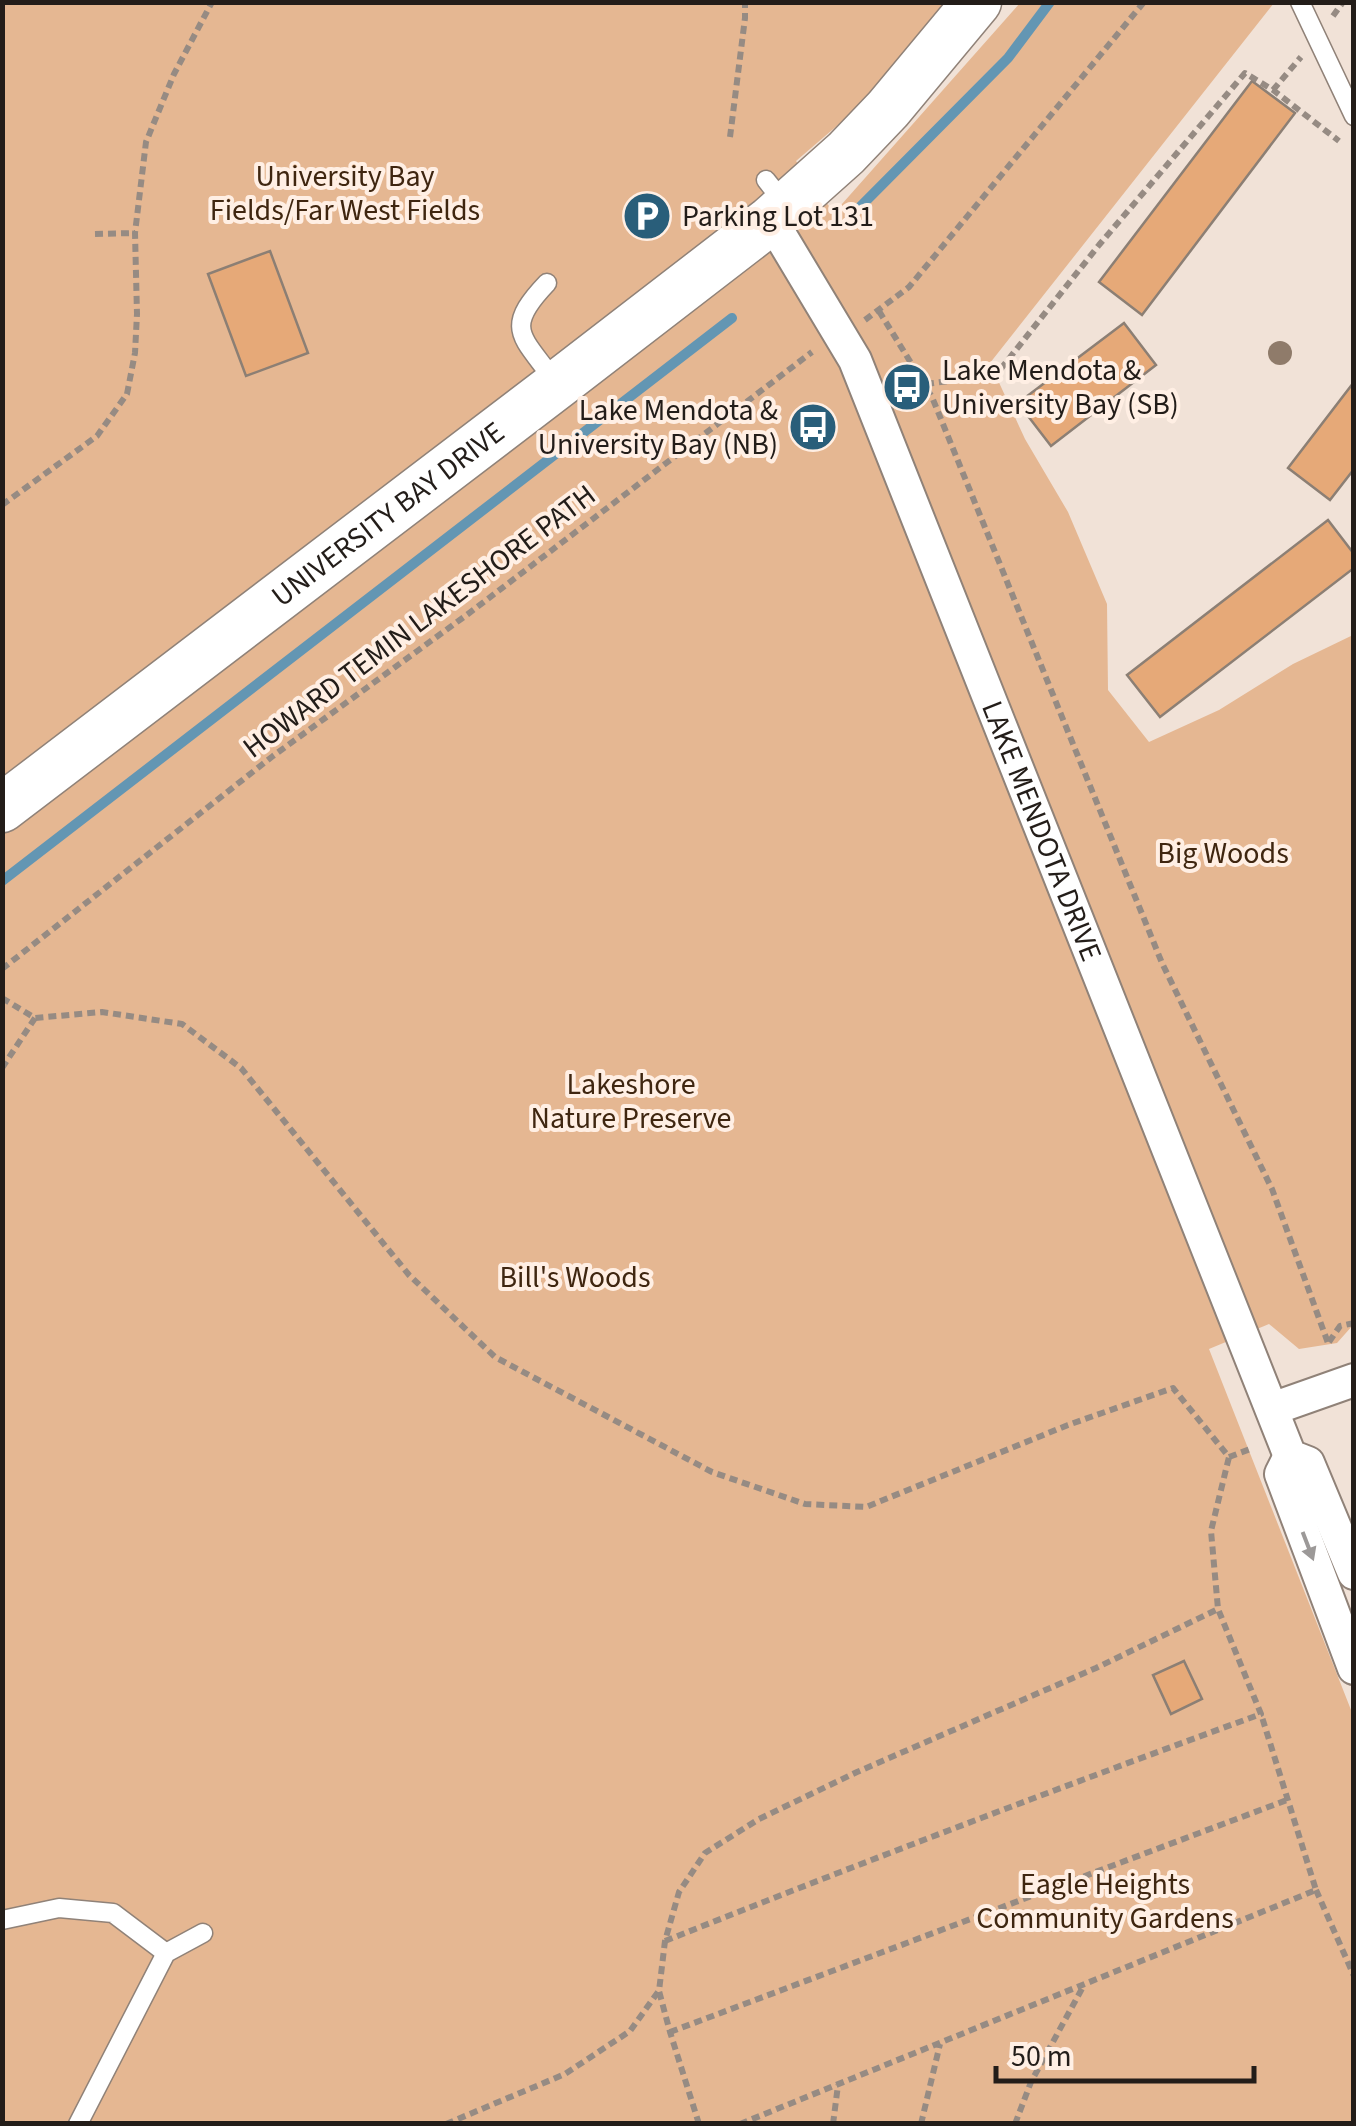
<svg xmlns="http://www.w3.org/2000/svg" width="1356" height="2126" font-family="'Source Sans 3',sans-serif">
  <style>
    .green { fill: #e5b792 }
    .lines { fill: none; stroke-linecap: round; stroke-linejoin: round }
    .stream { stroke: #6396b3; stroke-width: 10 }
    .building { fill: #e6a978; stroke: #8c7f74; stroke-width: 2.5 }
    .lane-casing { stroke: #908278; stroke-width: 21 }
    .street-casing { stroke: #908278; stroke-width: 36 }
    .secondary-casing { stroke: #908278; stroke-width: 51 }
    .path { stroke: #968b83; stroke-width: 6; stroke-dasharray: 8 5; stroke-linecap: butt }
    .lane { stroke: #fff; stroke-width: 18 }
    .street { stroke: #fff; stroke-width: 32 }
    .secondary { stroke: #fff; stroke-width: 48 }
    .tree { fill: #8f7b6a }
    .oneway { fill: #9c9998 }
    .labels { text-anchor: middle; stroke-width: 8; stroke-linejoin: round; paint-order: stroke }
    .park-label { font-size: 30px; fill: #3f2610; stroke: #ffefe4 }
    .poi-label { font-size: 30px; fill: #231d19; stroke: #ffefe4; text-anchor: start }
    .street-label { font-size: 30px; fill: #231d19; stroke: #ffefe4 }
  </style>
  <rect width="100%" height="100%" fill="#f1e2d7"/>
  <path class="green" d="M3,3H949L860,106L796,161L834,213L1020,3H1274L990,363L1025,439L1068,512L1107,604L1108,690L1149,742L1219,710L1293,664L1353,635V1325L1337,1343L1299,1349L1269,1324L1209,1349L1353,1715V2123L3,2124Z"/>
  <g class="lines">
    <g class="stream">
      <path d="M852,215L1008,58L1050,2"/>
      <path d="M2,881L732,318"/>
    </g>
  </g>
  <g class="building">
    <path d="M1252,81L1295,113L1142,315L1099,282Z"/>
    <path d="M270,251L308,353L246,376L208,274Z"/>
    <path d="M1124,323L1156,365L1051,446L1018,403Z"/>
    <path d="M1354,382V469L1330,500L1288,468Z"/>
    <path d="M1328,520L1354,554V568L1160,717L1127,675Z"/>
    <path d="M1184,1661L1202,1699L1171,1714L1153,1675Z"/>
  </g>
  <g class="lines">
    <g class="lane-casing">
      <g id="lane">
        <path d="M1300,2L1354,116"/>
        <path d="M766,180L786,205"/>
        <path d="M547,283C502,330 523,336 555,382"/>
        <path d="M2,1920L59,1908L113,1913L166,1953"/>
        <path d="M78,2124L166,1953L203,1933"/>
      </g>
    </g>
    <g class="street-casing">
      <g id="street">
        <path id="s1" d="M771,220L855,360L1290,1456L1308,1463L1354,1573"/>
        <path d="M1272,1409L1354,1380"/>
        <path d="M1290,1456L1281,1474L1354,1668"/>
      </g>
    </g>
    <g class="secondary-casing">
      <g id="secondary">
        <path id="s2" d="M2,808L557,385L771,220L846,153L888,109L977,2"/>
      </g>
    </g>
    <g class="path">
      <path d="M1333,16L1343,2"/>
      <path d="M1273,90L1301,57"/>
      <path d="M730,137L745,18V2"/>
      <path d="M95,234L135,233"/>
      <path d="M879,311L932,397L1162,963L1272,1189L1328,1343"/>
      <path d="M865,320L909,287L1144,2"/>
      <path d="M926,384L996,375L1099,245L1245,73L1273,90L1339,141"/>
      <path d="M2,505L97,436L127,394L135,353L137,314L135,233L146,142L174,74L212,2"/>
      <path d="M2,969L273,756L468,614L812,352"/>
      <path d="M2,998L35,1018L102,1012L182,1024L241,1068L409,1275L495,1357L712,1472L805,1504L866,1507L1068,1425L1173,1388L1229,1457L1253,1448"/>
      <path d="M2,1068L35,1018"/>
      <path d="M1329,1342L1340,1326L1354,1323"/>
      <path d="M1316,1890L1354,1976"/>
      <path d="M665,1941C863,1862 1061,1787 1261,1714L1218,1609L1211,1531L1229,1457"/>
      <path d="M670,2032L1287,1800"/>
      <path d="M446,2124L565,2074L630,2031L658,1992"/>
      <path d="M699,2124L670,2032L659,1991L665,1941L679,1892L705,1853L759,1819L857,1772L1096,1668L1218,1609"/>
      <path d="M740,2124L1316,1890L1261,1714"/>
      <path d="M833,2124L838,2085"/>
      <path d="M921,2124L940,2044"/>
      <path d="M1015,2124L1031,2082L1084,1985"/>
    </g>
    <use href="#lane" class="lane"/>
    <use href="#street" class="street"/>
    <use href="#secondary" class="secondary"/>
  </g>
  <circle class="tree" cx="1280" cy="353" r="12"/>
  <defs><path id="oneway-solid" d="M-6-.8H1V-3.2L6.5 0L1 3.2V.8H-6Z" transform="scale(2.5)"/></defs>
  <use class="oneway" href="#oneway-solid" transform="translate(1308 1546) rotate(69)"/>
  <defs>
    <g id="parking-disc" transform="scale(2.5)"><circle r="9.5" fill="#295e7a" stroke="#ffefe4"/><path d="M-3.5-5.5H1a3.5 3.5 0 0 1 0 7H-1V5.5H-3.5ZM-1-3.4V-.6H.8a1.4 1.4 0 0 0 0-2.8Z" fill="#fff"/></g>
    <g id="bus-disc" transform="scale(2.5)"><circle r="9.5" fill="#295e7a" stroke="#ffefe4"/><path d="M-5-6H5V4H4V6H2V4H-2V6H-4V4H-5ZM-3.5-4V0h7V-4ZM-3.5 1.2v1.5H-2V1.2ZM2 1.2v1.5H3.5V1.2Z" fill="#fff"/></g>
  </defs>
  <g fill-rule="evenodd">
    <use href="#parking-disc" x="647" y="216"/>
    <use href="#bus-disc" x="907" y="387"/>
    <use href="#bus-disc" x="813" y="427"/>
  </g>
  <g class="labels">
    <g class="park-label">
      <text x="345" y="186">University Bay<tspan x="345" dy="34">Fields/Far West Fields</tspan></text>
      <text x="1223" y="863">Big Woods</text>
      <text x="631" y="1094">Lakeshore<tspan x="631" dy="34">Nature Preserve</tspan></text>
      <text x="575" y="1287">Bill's Woods</text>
      <text x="1105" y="1894">Eagle Heights<tspan x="1105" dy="34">Community Gardens</tspan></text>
    </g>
    <g class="poi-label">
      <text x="682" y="226">Parking Lot 131</text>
      <text x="942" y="380">Lake Mendota &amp;<tspan x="942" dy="34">University Bay (SB)</tspan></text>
      <text x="778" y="420" text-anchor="end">Lake Mendota &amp;<tspan x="778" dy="34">University Bay (NB)</tspan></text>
    </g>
    <g class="street-label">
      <text dy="10" stroke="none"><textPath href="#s2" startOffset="485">UNIVERSITY BAY DRIVE</textPath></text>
      <text transform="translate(419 621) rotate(-37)" y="10">HOWARD TEMIN LAKESHORE PATH</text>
      <text dy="10" stroke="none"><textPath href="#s1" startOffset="670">LAKE MENDOTA DRIVE</textPath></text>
    </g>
  </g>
  <rect width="1356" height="2126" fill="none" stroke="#231d19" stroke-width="10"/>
  <path d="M996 2066v15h258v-15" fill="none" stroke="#231d19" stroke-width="5"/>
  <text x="1011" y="2066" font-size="30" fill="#231d19" stroke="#ffefe4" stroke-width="8" paint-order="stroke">50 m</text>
</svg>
